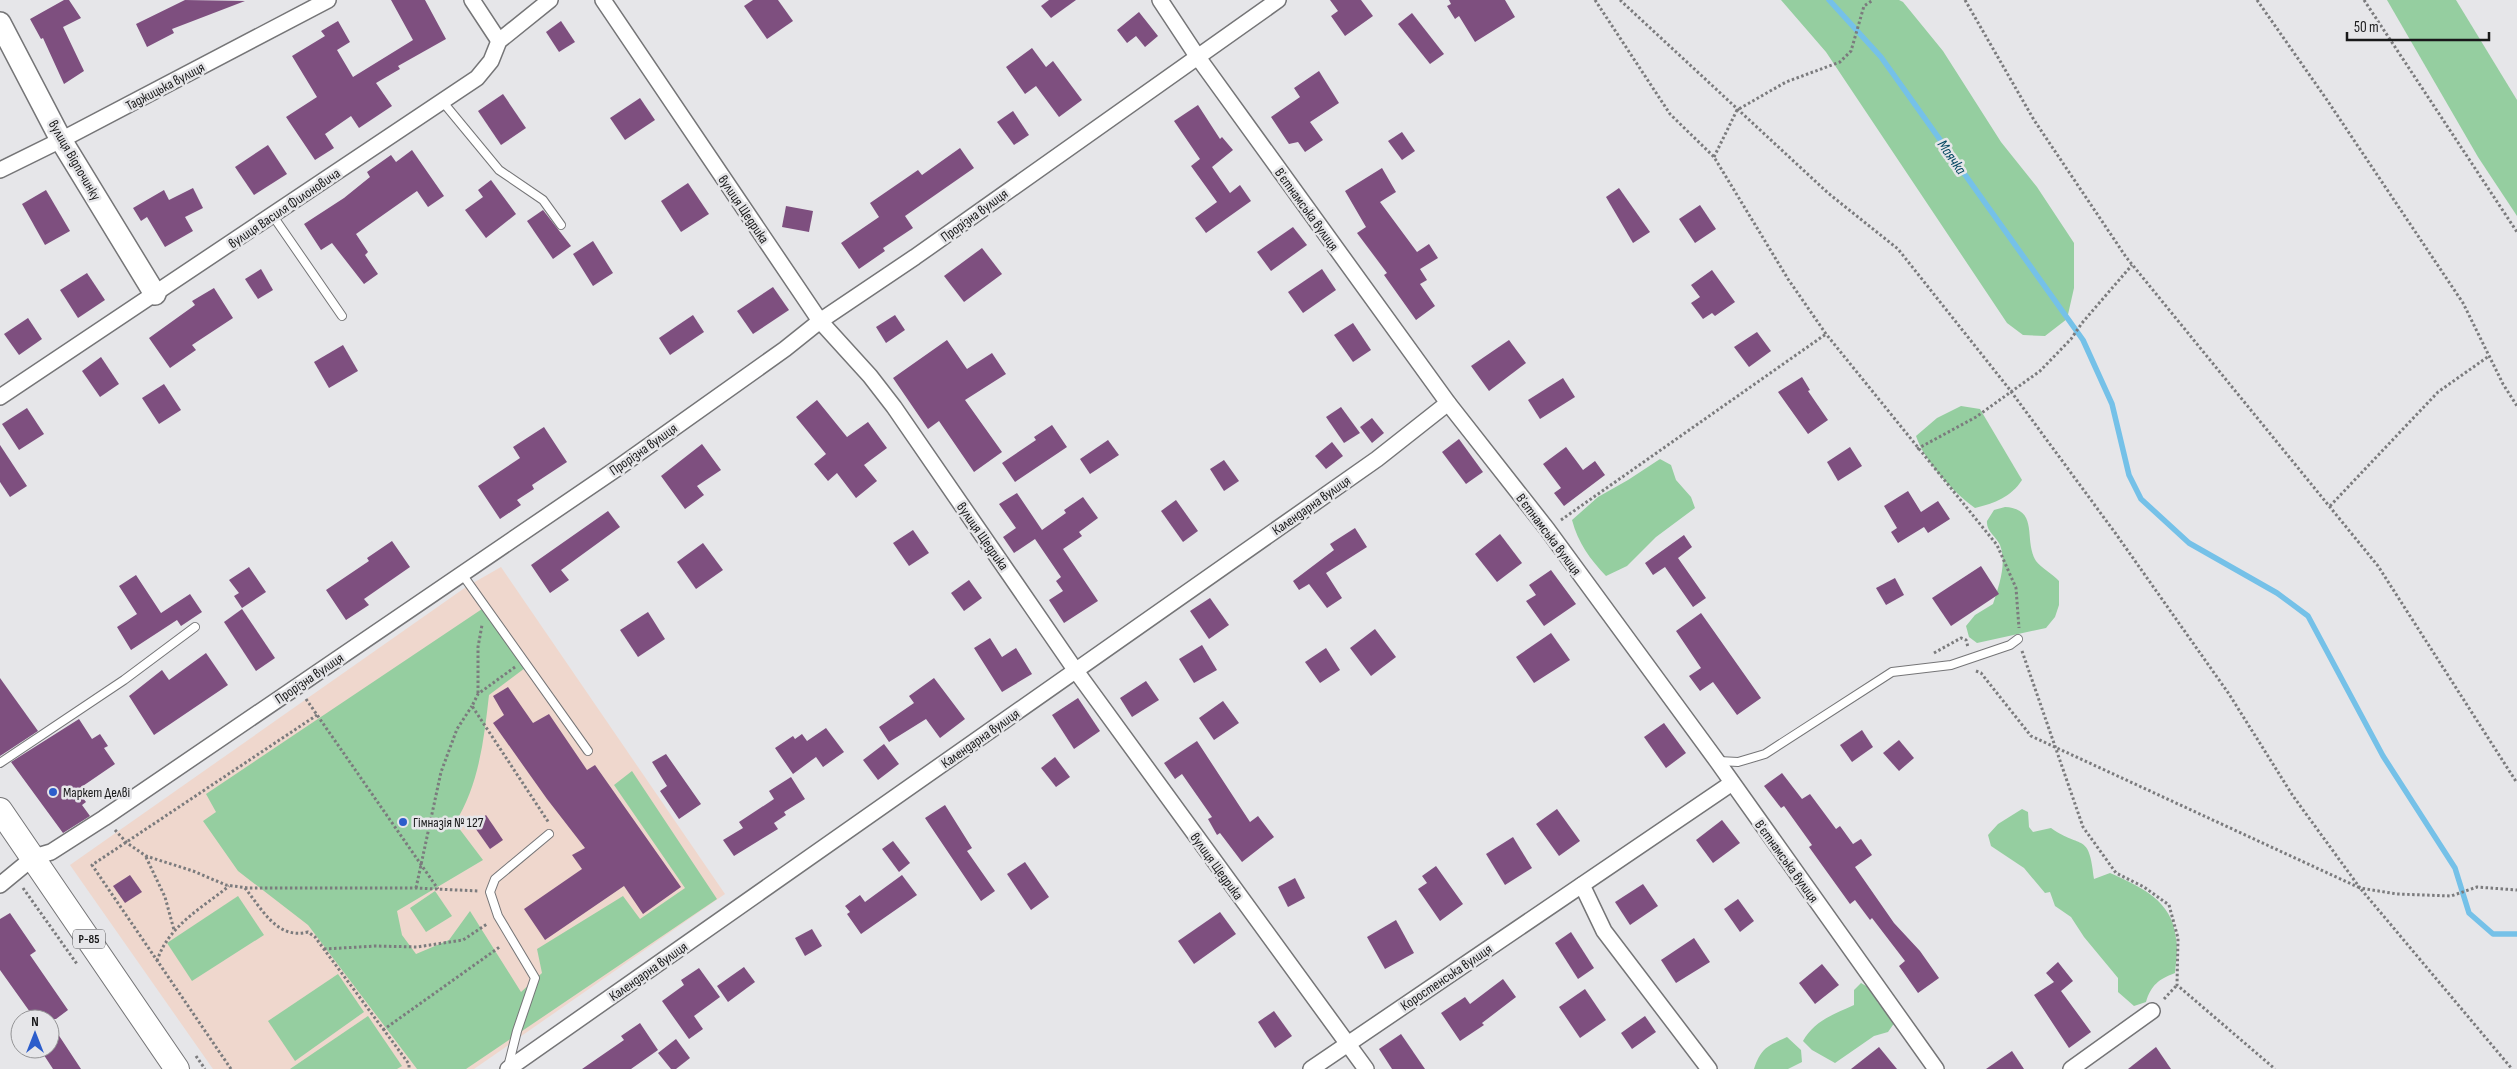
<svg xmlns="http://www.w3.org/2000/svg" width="2517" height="1069" font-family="'Sofia Sans Condensed',sans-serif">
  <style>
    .education { fill: #efd7cd }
    .green { fill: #95cea0 }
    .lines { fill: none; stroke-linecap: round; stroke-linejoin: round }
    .stream { stroke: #75c1e8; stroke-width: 5.5 }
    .building { fill: #7e4f7f }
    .lane-casing { stroke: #757577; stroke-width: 10 }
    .street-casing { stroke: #757577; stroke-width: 18 }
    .secondary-casing { stroke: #757577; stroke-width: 24 }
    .primary-casing { stroke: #757577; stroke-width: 26 }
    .path { stroke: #7b7b7d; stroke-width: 3; stroke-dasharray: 2.5 2.5; stroke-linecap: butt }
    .lane { stroke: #fff; stroke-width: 8 }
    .street { stroke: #fff; stroke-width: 15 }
    .secondary { stroke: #fff; stroke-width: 21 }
    .primary { stroke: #fff; stroke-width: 24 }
    .poi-dot { fill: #2c5dcb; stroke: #e6e6e9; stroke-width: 2 }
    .labels { text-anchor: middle; stroke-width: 5; stroke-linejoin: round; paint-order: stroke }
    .shield { fill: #e6e6e9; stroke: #565658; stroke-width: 1 }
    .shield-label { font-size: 12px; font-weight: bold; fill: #19191a }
    .street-label { font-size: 14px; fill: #19191a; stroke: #e6e6e9 }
    .poi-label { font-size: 14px; fill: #19191a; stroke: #e6e6e9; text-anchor: start }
    .water-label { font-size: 15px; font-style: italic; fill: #064862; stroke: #e6e6e9 }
  </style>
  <rect width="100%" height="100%" fill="#e6e6e9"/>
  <path class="education" d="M501,567L725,894L474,1069H213L70,865L466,587Z"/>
  <g class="green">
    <path d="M1781,0H1899L1903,2L1943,51L2001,142L2037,187L2074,243V288L2067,319L2045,336L2023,335L2007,323L1826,52Z"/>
    <path d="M2387,0H2456L2517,100V216L2478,157Z"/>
    <path d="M1961,406L1980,409L2022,480C2011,497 1995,503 1975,508C1954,493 1924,461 1916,436L1937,418Z"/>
    <path d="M1660,459L1671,465L1676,480L1691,497L1695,508L1656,537L1627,566L1606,576C1590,559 1578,543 1572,520L1598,497L1628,480Z"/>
    <path d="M2005,507C2040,509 2023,540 2036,561C2041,568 2053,574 2059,581V605L2055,617L2046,628L1977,643L1969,637L1966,626L1975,615L1993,604C1999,585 2007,564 2000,545C1996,536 1986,531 1987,521L1994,510Z"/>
    <path d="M482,609L525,668L489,695C484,739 479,785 455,823L483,860L397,911L402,935L416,954L449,940L470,911L521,992L542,973L537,949L623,896L640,919L685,888L614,785L632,771L717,899L466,1069H417L308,925L238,871L203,821L216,812L206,794Z"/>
    <path d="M2022,809L2028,812L2029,827L2033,832L2051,828C2082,850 2089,831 2094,879L2110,873C2141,887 2172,900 2176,938C2178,949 2176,962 2175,973C2159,979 2151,985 2146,1002L2134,1006L2118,992V978L2084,937L2071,917L2055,906L2050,892L2045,893L2024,868L1991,846L1988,835L1998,824Z"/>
    <path d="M435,891L452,916L426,932L410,908Z"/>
    <path d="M238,896L264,935L192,981L167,943Z"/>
    <path d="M338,974L364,1012L295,1061L268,1021Z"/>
    <path d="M1861,983L1873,990L1878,1003L1892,1012L1895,1022L1888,1032L1874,1036L1835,1063L1812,1050L1803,1041C1814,1021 1834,1014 1854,1005V990Z"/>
    <path d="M368,1016L402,1066L397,1069H290Z"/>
    <path d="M1787,1037L1801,1050L1802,1062L1788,1069H1754C1761,1048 1767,1046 1787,1037Z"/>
  </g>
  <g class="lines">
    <path class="stream" d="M1829,0L1881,57L2083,340L2112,404L2129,475L2141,499L2189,543L2277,593L2308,616L2383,756L2455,868L2469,913L2493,934H2517"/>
  </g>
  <g class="building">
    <path d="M64,0H69L81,18L63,27L84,71L64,84L43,38L41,39L30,19Z"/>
    <path d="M185,0L245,1L172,29L174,33L147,47L136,24Z"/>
    <path d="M391,0H425L446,39L398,66L400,69L376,83L392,106L359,128L351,116L325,134L334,148L315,160L286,117L317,97L292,56L325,36L321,31L338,21L350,42L337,50L353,77L413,40Z"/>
    <path d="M753,0H778L793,21L767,39L744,6Z"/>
    <path d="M1049,0H1076L1051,18L1041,6Z"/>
    <path d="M1330,0H1361L1373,16L1345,36L1331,16L1338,11Z"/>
    <path d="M1449,0H1505L1515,17L1475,42L1459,16L1455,19L1447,6L1451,4Z"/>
    <path d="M1139,12L1158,36L1145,47L1136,36L1127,43L1117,30Z"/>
    <path d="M1412,13L1444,54L1430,64L1398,24Z"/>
    <path d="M561,21L575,42L559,52L546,32Z"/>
    <path d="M1032,48L1046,67L1053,61L1082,100L1059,117L1036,86L1025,94L1006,67Z"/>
    <path d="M1319,71L1339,103L1310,122L1323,140L1305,152L1298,142L1289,144L1271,117L1300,97L1294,88Z"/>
    <path d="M503,94L526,128L501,145L478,111Z"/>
    <path d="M640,98L655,120L625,140L610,118Z"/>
    <path d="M1198,105L1220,139L1222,137L1233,150L1212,167L1230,193L1240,185L1251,201L1206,233L1195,218L1217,202L1191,166L1200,159L1174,121Z"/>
    <path d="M1013,111L1029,135L1014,145L997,122Z"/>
    <path d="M1402,132L1415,151L1402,160L1388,141Z"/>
    <path d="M268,145L287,174L254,195L235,167Z"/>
    <path d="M960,148L974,168L905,216L913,228L883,248L885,251L859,269L841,243L879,217L870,203L918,170L922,175Z"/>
    <path d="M412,150L444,196L428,207L417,191L356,234L368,252L365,255L378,274L364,284L332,243L321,250L304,224L344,198L370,177L367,172L391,155L396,162Z"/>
    <path d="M1382,168L1396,192L1380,202L1417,252L1429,244L1438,258L1420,269L1427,280L1420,284L1435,306L1416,320L1384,275L1387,273L1357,233L1366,227L1345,191Z"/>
    <path d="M491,180L516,214L486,238L465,210L483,197L478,190Z"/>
    <path d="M688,183L709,214L681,232L661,201Z"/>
    <path d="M193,188L203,208L185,217L193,231L165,247L147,217L141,221L133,208L164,190L169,200Z"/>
    <path d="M1619,188L1650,232L1633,243L1606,197Z"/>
    <path d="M46,190L70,231L45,245L22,204Z"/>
    <path d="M1700,205L1716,229L1695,243L1679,219Z"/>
    <path d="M786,206L813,211L809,232L782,227Z"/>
    <path d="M543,210L571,246L553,259L527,221Z"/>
    <path d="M1293,227L1307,245L1271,271L1257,252Z"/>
    <path d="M593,241L613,273L593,286L573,254Z"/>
    <path d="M982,248L1002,274L964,302L944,276Z"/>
    <path d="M261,269L273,290L258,299L245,279Z"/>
    <path d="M1322,269L1336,290L1303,313L1288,292Z"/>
    <path d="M1712,270L1735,302L1715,316L1712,313L1703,319L1691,303L1700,297L1691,285Z"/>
    <path d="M87,273L105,300L78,318L60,290Z"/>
    <path d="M773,287L789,310L753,334L737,311Z"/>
    <path d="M214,288L233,318L192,345L196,350L170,368L149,338L195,305L192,301Z"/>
    <path d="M693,315L704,332L670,355L659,338Z"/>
    <path d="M895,315L905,330L886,343L876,327Z"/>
    <path d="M28,318L42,339L19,355L4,334Z"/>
    <path d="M1353,323L1371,350L1353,362L1334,335Z"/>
    <path d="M1757,332L1771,351L1749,367L1734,347Z"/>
    <path d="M947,340L967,369L992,353L1006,374L965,400L1002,452L974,472L939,421L928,429L893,378Z"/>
    <path d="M1509,340L1526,363L1489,391L1471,366Z"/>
    <path d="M343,345L358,371L329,388L314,362Z"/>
    <path d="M101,357L119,384L100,397L82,371Z"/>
    <path d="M1802,377L1810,390L1808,391L1828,420L1808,434L1778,392Z"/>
    <path d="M1563,378L1575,397L1540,419L1528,400Z"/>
    <path d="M164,384L181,410L159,424L142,398Z"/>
    <path d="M817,400L847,437L868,422L887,448L864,465L877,481L856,498L837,473L828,481L814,464L826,454L796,417Z"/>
    <path d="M1341,407L1360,433L1344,443L1326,417Z"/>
    <path d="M27,408L44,434L19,450L2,424Z"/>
    <path d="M1372,418L1384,433L1372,443L1360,427Z"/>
    <path d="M1052,425L1067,447L1015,482L1002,463L1036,440L1034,437Z"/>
    <path d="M544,427L567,462L532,485L534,489L517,500L521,505L500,519L478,486L520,458L513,447Z"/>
    <path d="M1459,439L1483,472L1466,484L1442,452Z"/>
    <path d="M1108,440L1119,455L1090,474L1080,459Z"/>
    <path d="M1332,442L1343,456L1326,469L1315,456Z"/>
    <path d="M702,444L721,470L697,486L704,495L685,509L661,476Z"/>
    <path d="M0,445L27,486L10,497L0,482Z"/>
    <path d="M1566,447L1583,470L1595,461L1605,475L1564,506L1554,493L1561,488L1543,464Z"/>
    <path d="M1850,447L1862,466L1838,481L1827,462Z"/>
    <path d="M1224,460L1239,481L1224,491L1210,469Z"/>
    <path d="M1908,491L1921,512L1938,501L1950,519L1928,533L1924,527L1898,543L1891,532L1897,528L1884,506Z"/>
    <path d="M1017,493L1042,530L1066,513L1064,510L1083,497L1098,518L1079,532L1082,536L1063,549L1098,601L1064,623L1049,600L1063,591L1056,581L1061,577L1035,539L1014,553L1003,537L1016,528L999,504Z"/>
    <path d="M1176,500L1198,531L1183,542L1161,511Z"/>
    <path d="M608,511L620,527L561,570L569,580L550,593L531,565Z"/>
    <path d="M1355,528L1367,547L1326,573L1342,598L1327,608L1309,584L1299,590L1293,581L1334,550L1330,544Z"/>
    <path d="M913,530L929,553L909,566L893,543Z"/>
    <path d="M1500,534L1522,563L1497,582L1475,554Z"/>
    <path d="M1684,535L1692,547L1678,558L1706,598L1693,607L1665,567L1653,575L1645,563Z"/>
    <path d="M392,541L410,567L364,599L369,605L346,620L326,590L369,561L367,558Z"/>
    <path d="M703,543L723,570L696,589L677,562Z"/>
    <path d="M1981,566L1999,594L1951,626L1932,598Z"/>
    <path d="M249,567L266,592L242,608L234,596L239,593L229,580Z"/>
    <path d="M1551,570L1576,604L1544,626L1526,601L1536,595L1529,585Z"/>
    <path d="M136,575L161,613L190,594L202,612L181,626L177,620L131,650L117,627L137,614L119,586Z"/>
    <path d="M1895,578L1904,595L1886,605L1876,588Z"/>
    <path d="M969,580L982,598L964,611L951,593Z"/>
    <path d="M1210,598L1229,625L1209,639L1190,611Z"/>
    <path d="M242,609L275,658L256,671L224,622Z"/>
    <path d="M648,612L665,639L638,657L620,630Z"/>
    <path d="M1701,613L1761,698L1737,715L1713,682L1700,691L1689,676L1701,668L1676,631Z"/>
    <path d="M1375,629L1396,657L1371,676L1350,648Z"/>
    <path d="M1551,633L1570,660L1534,683L1516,657Z"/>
    <path d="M990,638L1002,657L1016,648L1032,674L1002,692L974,648Z"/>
    <path d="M1202,645L1217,670L1194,683L1179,659Z"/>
    <path d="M1326,648L1340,670L1320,683L1305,662Z"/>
    <path d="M206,653L228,685L154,735L129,696L162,670L169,680Z"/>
    <path d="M0,678L38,731L0,756Z"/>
    <path d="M934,678L965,719L940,738L926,719L889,742L879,727L914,703L909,696Z"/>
    <path d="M1146,681L1159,700L1132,717L1120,698Z"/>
    <path d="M508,687L533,723L549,714L587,770L595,765L681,887L643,914L624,886L545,940L524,909L582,869L572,855L585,848L547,799L493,723L504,715L493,696Z"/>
    <path d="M1078,698L1100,731L1074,749L1052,715Z"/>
    <path d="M1223,701L1239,723L1214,740L1199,718Z"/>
    <path d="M79,719L92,739L100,734L108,746L104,748L115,764L77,790L86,802L82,805L90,816L63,833L11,762Z"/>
    <path d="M1664,723L1686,753L1666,768L1644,737Z"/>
    <path d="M826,728L844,752L823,767L816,757L793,774L775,748L793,736L795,739L802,734L807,741Z"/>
    <path d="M1862,730L1873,747L1852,762L1840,745Z"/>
    <path d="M1899,740L1914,758L1899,771L1883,753Z"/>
    <path d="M1197,741L1250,822L1258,816L1274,837L1242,862L1220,833L1217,835L1208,819L1212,817L1182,774L1175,779L1164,763Z"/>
    <path d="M884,744L899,764L878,780L863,760Z"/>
    <path d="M666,754L701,804L679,819L660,791L667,786L652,762Z"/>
    <path d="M1055,757L1070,777L1056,787L1041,768Z"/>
    <path d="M1782,773L1802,799L1810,794L1836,829L1840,826L1853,844L1861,839L1872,855L1855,867L1894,923L1920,951L1939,978L1918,993L1899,966L1905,961L1872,918L1870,920L1855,900L1850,904L1809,847L1812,845L1784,806L1781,808L1764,786Z"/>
    <path d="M791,777L805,799L784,812L786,815L774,823L778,829L734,856L723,840L743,828L739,822L774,799L769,791Z"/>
    <path d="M945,805L972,848L967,851L995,891L981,901L925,818Z"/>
    <path d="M1557,809L1580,841L1559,856L1536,824Z"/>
    <path d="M486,815L503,840L490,849L473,825Z"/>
    <path d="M1722,820L1740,843L1713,863L1696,840Z"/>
    <path d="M1513,837L1532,868L1505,885L1486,854Z"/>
    <path d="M893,841L910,863L899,872L882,849Z"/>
    <path d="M1025,862L1049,897L1031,910L1007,874Z"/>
    <path d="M1436,866L1463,904L1440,921L1418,889L1427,883L1422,876Z"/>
    <path d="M130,875L142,892L125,903L113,886Z"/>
    <path d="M902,875L917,895L861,934L847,914L850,912L845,906L860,895L865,902Z"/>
    <path d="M1295,878L1305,898L1288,907L1278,887Z"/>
    <path d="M1643,884L1658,906L1630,925L1615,902Z"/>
    <path d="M1738,899L1754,921L1740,932L1724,909Z"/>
    <path d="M1220,912L1236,934L1194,964L1178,941Z"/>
    <path d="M10,913L36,951L30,955L68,1010L56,1019H35L0,970V919Z"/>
    <path d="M1396,920L1414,953L1385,969L1367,937Z"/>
    <path d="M812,929L822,946L805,956L795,938Z"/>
    <path d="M1571,932L1594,968L1578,979L1555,943Z"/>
    <path d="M1694,938L1710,962L1676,983L1661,960Z"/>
    <path d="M2058,962L2073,981L2061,991L2091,1032L2069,1048L2034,995L2054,982L2046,973Z"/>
    <path d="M1822,964L1839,985L1815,1004L1799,983Z"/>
    <path d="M744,967L755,982L728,1002L717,986Z"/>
    <path d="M699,968L720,997L694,1016L703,1029L689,1039L662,1001L684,985L681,980Z"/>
    <path d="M1503,979L1516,997L1482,1023L1484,1025L1460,1041L1441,1013L1465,997L1470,1004Z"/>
    <path d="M1585,989L1606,1020L1580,1038L1559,1007Z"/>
    <path d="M1274,1011L1292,1036L1275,1048L1258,1022Z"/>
    <path d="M1645,1016L1656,1032L1632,1049L1621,1033Z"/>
    <path d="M50,1022L81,1069H53L40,1049H50Z"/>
    <path d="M640,1023L658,1050L631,1069H582L624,1040L621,1036Z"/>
    <path d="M1401,1034L1425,1069H1392L1379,1049Z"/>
    <path d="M676,1039L690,1058L676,1069H671L658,1053Z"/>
    <path d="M1879,1047L1897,1069H1851Z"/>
    <path d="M2156,1047L2171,1069H2128Z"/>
    <path d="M2012,1051L2024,1069H1986Z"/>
  </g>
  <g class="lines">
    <g class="lane-casing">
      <g id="lane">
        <path d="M442,101L499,170L543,200L561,225"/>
        <path d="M273,216L342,316"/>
        <path d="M462,574L588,751"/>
        <path d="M1719,761L1738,762L1765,754L1892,672L1951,665L2010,645L2018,639"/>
        <path d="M0,763L124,680L195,627"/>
        <path d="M508,1067L517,1031L535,978L498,916L490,892L495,879L549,834"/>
      </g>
    </g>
    <g class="street-casing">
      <g id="street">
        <path d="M472,0L499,41"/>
        <path d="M603,0L820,321L870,376L894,407L1076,671L1366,1069"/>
        <path d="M1160,0L1197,56L1448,403L1547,529L1717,761L1936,1069"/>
        <path d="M0,170L61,140L328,0"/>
        <path d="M0,397L477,78L491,61L499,41L550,0"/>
        <path d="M0,885L34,857L51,852L104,818L619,467L785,349L820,321L915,257L1278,0"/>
        <path d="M1582,885L1604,931L1709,1069"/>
        <path d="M508,1069L1377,459L1448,403"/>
        <path d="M1311,1069L1732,783"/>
        <path d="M2071,1069L2152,1011"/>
      </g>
    </g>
    <g class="secondary-casing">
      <path id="secondary" d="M0,23L61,140L155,294"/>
    </g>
    <g class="primary-casing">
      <path id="primary" d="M0,810L177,1069"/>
    </g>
    <g class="path">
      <path d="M1595,0L1670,114L1714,157L1788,279L1826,334L1997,545L2016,588L2019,628"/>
      <path d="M1620,0L1828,193L1898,249L2010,390L2116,534L2229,694L2293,796L2360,888L2397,894L2451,896L2477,887L2517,890"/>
      <path d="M1965,0L2034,120L2126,257L2378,566L2517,783"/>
      <path d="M2257,0L2327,100L2463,303L2503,384L2517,406"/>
      <path d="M2364,0L2517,232"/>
      <path d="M1714,157L1737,110L1786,82L1840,62L1851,51L1864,6L1873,0"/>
      <path d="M1917,449L1976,417L2040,371L2071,339L2082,323L2132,265"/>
      <path d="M2330,506L2438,392L2489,356"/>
      <path d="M1561,520L1826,334"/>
      <path d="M2022,651L2083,827L2116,873L2144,887L2169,905L2178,938L2177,985L2275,1069"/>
      <path d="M1934,653L1961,638L1966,640L1968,647"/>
      <path d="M515,667L478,694L472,706L549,823"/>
      <path d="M1976,671L1981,673L2031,736L2360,888L2512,1069"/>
      <path d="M478,693V647L482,625"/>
      <path d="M306,699L438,889"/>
      <path d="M115,830L127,843L146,856L193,871L226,885L248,888H416L478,891"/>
      <path d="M146,857L165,897L174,930"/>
      <path d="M23,888L77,964"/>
      <path d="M245,888C262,909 277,940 308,932L315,937L409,1064V1069"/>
      <path d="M416,888L441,772L457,729L472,706"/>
      <path d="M324,949L376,946L417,947L463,940L487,924"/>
      <path d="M157,961C168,926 202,908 229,886"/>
      <path d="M2164,999L2177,985"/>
      <path d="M383,1030L501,946"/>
      <path d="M196,1056L205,1069"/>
      <path d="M231,1069L92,865L317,715"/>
    </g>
    <use href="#lane" class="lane"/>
    <use href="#street" class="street"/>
    <use href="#secondary" class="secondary"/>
    <use href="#primary" class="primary"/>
  </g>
  <g class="poi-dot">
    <circle cx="53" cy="792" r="5"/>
    <circle cx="403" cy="822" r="5"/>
  </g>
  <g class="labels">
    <rect class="shield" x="73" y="929.5" width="32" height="19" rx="4"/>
    <g class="shield-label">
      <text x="89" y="943">Р-85</text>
    </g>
    <g class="street-label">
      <text transform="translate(165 86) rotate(-28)" y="5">Таджицька вулиця</text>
      <text transform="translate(75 160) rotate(60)" y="5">вулиця Відпочинку</text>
      <text transform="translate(284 208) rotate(-34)" y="5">вулиця Василя Филоновича</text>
      <text transform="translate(744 209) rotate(56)" y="5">вулиця Щедрика</text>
      <text transform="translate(1307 209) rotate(54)" y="5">Вʼєтнамська вулиця</text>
      <text transform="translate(974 215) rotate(-36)" y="5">Прорізна вулиця</text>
      <text transform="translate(643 449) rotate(-35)" y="5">Прорізна вулиця</text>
      <text transform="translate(1311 505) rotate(-35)" y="5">Календарна вулиця</text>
      <text transform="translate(1549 534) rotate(53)" y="5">Вʼєтнамська вулиця</text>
      <text transform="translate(983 536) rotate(55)" y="5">вулиця Щедрика</text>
      <text transform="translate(309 678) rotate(-34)" y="5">Прорізна вулиця</text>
      <text transform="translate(980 738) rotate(-35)" y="5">Календарна вулиця</text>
      <text transform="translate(1787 861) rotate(54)" y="5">Вʼєтнамська вулиця</text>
      <text transform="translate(1217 866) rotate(54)" y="5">вулиця Щедрика</text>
      <text transform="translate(648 971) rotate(-35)" y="5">Календарна вулиця</text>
      <text transform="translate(1446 977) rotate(-34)" y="5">Коростенська вулиця</text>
    </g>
    <g class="poi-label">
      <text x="63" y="797">Маркет Делві</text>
      <text x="413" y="827">Гімназія № 127</text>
    </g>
    <g class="water-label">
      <text transform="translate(1952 157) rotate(55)" y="5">Маячка</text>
    </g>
  </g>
  <g transform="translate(35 1034)"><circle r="24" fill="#e6e6e9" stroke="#949496"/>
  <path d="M0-4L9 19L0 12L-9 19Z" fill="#2c5dcb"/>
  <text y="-8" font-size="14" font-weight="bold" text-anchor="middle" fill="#19191a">N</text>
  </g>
  <path d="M2347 32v8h142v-8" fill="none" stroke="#19191a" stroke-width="2.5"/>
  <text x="2354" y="32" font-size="15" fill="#19191a" stroke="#e6e6e9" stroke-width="4" paint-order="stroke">50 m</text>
</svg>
